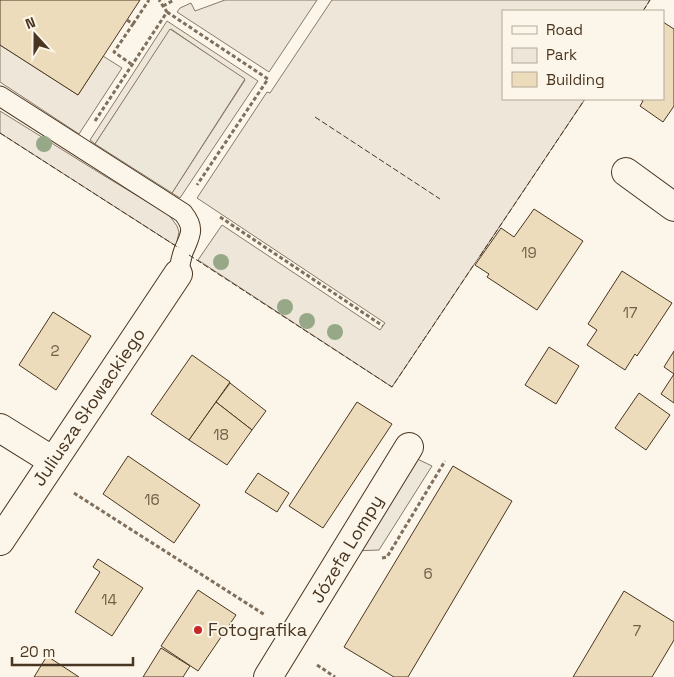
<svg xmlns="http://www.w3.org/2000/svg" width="674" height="677" font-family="'Space Grotesk',sans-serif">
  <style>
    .green { fill: #ede6d9; stroke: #887966 }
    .parking { fill: #ede7d9; stroke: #887966 }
    .building { fill: #ecdcbc; stroke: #4a3520 }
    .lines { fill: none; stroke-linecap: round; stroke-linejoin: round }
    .lane-casing { stroke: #4a3520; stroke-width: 21 }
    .street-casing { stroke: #4a3520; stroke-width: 30 }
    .path { stroke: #7f6f5c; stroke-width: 3; stroke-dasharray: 4 2.5; stroke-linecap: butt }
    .lane { stroke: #fbf6e9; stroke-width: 19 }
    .street { stroke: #fbf6e9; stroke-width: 28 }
    .fence { stroke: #4a3520; stroke-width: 1; stroke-dasharray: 6 2.5; stroke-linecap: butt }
    .tree { fill: #96a887 }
    .poi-dot { fill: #c62828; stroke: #fbf6e9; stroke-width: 2 }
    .labels { text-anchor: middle; stroke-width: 4; stroke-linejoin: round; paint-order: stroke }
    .number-label { font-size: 15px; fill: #725f47 }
    .street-label { font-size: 18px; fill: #4a3520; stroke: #fbf6e9 }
    .poi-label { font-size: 18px; fill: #4a3520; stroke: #fbf6e9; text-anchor: start }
  </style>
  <rect width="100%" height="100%" fill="#fbf6e9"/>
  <g class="green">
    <path d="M225,0H317L269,72L177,12L180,8L191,3L195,11Z"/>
    <path d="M332,0H650L643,11H503V99H585L392,387L198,260L222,225L380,330L385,323L197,198L267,92L270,93Z"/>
    <path d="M167,21L258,81L180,198L172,193L245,80L171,29L95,144L90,140Z"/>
    <path d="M0,45L78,95L103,56L122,68L79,134L0,82Z"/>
    <path d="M0,111L103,175L169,215L177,226L179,232L176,246L0,133Z"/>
  </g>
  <g class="parking">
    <path d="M170,29L245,79L172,193L95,144Z"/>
    <path d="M411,456L432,466L379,550L353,551Z"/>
  </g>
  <g class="building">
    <path d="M0,0H140L78,95L0,45Z"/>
    <path d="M663,22L674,29V106L663,122L640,106L643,101L640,99H663Z"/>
    <path d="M534,209L583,241L537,310L487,277L489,274L475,265L501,228L514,237Z"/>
    <path d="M622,271L672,303L637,356L635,354L625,370L587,345L597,330L588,324Z"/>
    <path d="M53,312L91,336L56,390L19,365Z"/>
    <path d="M549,347L579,366L556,404L525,385Z"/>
    <path d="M674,351V403L661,394L674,374L664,367Z"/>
    <path d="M192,355L230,382L189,440L151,414Z"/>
    <path d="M230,383L266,411L252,430L216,402Z"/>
    <path d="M639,393L670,415L646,450L615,428Z"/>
    <path d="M216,402L252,430L227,465L189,440Z"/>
    <path d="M357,402L392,424L323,528L289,506Z"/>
    <path d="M128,456L200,505L174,543L103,494Z"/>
    <path d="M453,466L512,501L408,677H394L344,647Z"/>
    <path d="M258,473L289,493L277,512L245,492Z"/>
    <path d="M98,559L143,588L112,636L75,612L100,572L93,567Z"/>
    <path d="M198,590L236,615L198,671L161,646Z"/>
    <path d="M624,591L674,622V640L652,677H573Z"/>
    <path d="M161,648L190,666L183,677H143Z"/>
    <path d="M47,656L79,677H34Z"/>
  </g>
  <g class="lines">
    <g class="lane-casing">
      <path id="lane" d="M0,96L183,213C195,228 191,234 184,250C181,257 180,266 178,274"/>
    </g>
    <g class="street-casing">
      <g id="street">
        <path d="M626,172L674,207"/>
        <path d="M0,428L53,461"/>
        <path d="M0,541L178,274"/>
        <path d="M268,677L409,447"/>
      </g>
    </g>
    <g class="path">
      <path d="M163,6L174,0"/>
      <path d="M167,12L268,79L197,185"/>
      <path d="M127,20L133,24L114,52L131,64"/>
      <path d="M133,24L149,0"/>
      <path d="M95,121L167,12L159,0"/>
      <path d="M220,217L383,326"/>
      <path d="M74,493L265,615"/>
      <path d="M382,558L387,557L445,461"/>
      <path d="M317,665L335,677"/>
    </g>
    <use href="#lane" class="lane"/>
    <use href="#street" class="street"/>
    <g class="fence">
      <path d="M643,11L650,0"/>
      <path d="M315,117L440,199"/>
      <path d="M0,133L179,248"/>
      <path d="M189,255L392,387L475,263"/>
      <path d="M480,256L585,99"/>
    </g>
  </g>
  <g class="tree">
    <circle cx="44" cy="144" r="8"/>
    <circle cx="221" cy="262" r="8"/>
    <circle cx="285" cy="307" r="8"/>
    <circle cx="307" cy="321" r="8"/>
    <circle cx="335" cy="332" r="8"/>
  </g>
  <circle class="poi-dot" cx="198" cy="630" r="5"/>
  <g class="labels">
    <g class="number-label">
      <text x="529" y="258">19</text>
      <text x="630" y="318">17</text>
      <text x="55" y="356">2</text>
      <text x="221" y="440">18</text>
      <text x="152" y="505">16</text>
      <text x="428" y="579">6</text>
      <text x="109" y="605">14</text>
      <text x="637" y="636">7</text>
    </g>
    <g class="street-label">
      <text transform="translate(89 407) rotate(-56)" y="6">Juliusza Słowackiego</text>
      <text transform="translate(347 549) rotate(-59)" y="6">Józefa Lompy</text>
    </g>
    <g class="poi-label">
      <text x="208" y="636">Fotografika</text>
    </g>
  </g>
  <rect x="502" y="10" width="162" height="90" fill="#fbf6e9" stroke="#b4a999"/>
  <rect x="512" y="26" width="25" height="8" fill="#fbf6e9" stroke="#b4a999"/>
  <text x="546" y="35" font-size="15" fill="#4a3520">Road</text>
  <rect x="512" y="48" width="25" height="15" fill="#ede6d9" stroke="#b4a999"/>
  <text x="546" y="60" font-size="15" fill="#4a3520">Park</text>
  <rect x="512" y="72" width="25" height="15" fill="#ecdcbc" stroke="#b4a999"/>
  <text x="546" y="85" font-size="15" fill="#4a3520">Building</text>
  <g transform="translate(35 35) rotate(339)" stroke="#fbf6e9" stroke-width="4" paint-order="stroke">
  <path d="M0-4L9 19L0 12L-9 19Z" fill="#4a3520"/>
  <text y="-8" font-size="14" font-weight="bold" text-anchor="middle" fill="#4a3520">N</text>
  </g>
  <path d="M12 657v8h121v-8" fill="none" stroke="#4a3520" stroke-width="2.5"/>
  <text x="20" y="657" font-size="15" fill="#4a3520" stroke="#fbf6e9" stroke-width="4" paint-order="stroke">20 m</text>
</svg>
